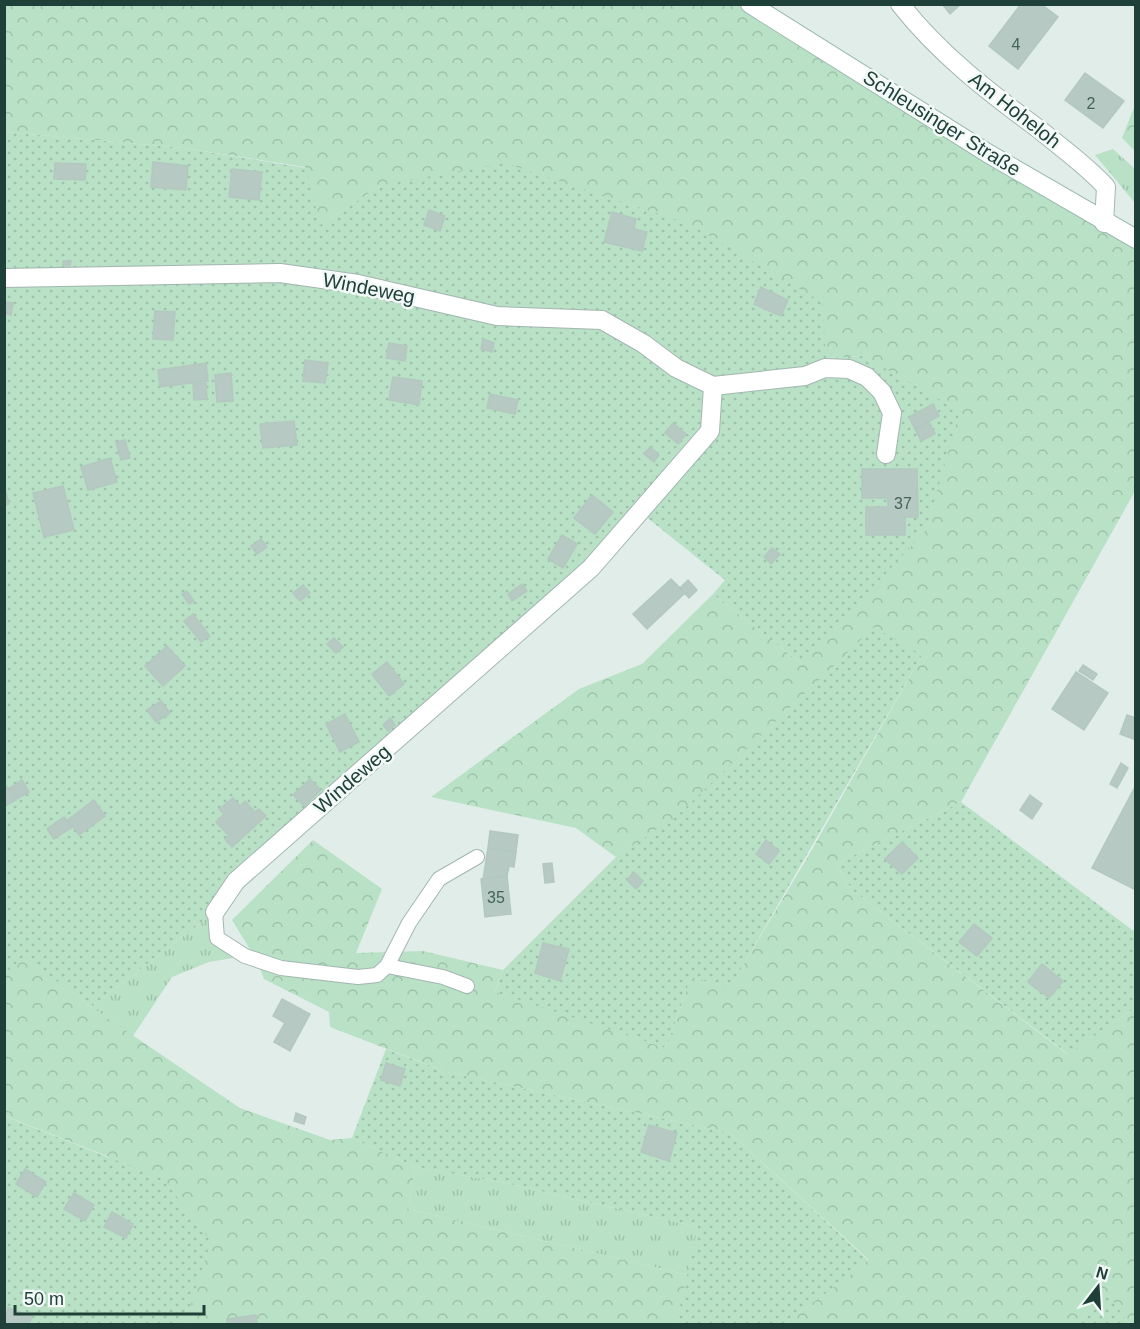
<svg xmlns="http://www.w3.org/2000/svg" width="1140" height="1329" font-family="Arial,sans-serif">
  <style>
    .grass { fill: url(#grass-tufts) }
    .forest { fill: url(#forest-crowns) }
    .park { fill: url(#park-dots) }
    .building { fill: #b6c9c2; stroke: #b3c8c0; stroke-width: 1.5 }
    .lines { fill: none; stroke-linecap: round; stroke-linejoin: round }
    .lane-casing { stroke: #a3b6b1; stroke-width: 16 }
    .street-casing { stroke: #a3b6b1; stroke-width: 20 }
    .secondary-casing { stroke: #9ebbb2; stroke-width: 20 }
    .lane { stroke: #fff; stroke-width: 14 }
    .street { stroke: #fff; stroke-width: 18 }
    .secondary { stroke: #fff; stroke-width: 18 }
    .labels { text-anchor: middle; stroke-width: 5; stroke-linejoin: round; paint-order: stroke }
    .number-label { font-size: 16px; fill: #45625b }
    .street-label { font-size: 20px; fill: #1f4039; stroke: #f2f9f6 }
  </style>
  <defs>
    <pattern id="grass-tufts" width="24" height="20" patternUnits="userSpaceOnUse" patternTransform="scale(1.5)"><rect width="24" height="20" fill="#b8e1c5"/><path d="M3 7l-1-3M5 7V3M7 7l1-3M15 17l-1-3M17 17v-4M19 17l1-3" fill="none" stroke="#9ec2aa"/></pattern>
    <pattern id="forest-crowns" width="20" height="18" patternUnits="userSpaceOnUse" patternTransform="scale(1.5)"><rect width="20" height="18" fill="#b8e1c5"/><path d="M2 6a3 3 0 1 1 6 0M12 15a3 3 0 1 1 6 0" fill="none" stroke="#9ec2aa"/></pattern>
    <pattern id="park-dots" width="8" height="8" patternUnits="userSpaceOnUse" patternTransform="scale(1.5)"><rect width="8" height="8" fill="#b8e1c5"/><path d="M2 2h.1M6 6h.1" fill="none" stroke="#9ec2aa" stroke-width="1.8" stroke-linecap="round"/></pattern>
  </defs>
  <rect width="100%" height="100%" fill="#e1ede9"/>
  <g class="grass">
    <path d="M1113,149L1135,169V203L1095,155Z"/>
    <path d="M215,912L217,938L245,956L209,962L172,977L133,1036L91,1007Z"/>
    <path d="M415,1167L506,1183L698,1227L688,1275L408,1209Z"/>
  </g>
  <g class="forest">
    <path d="M4,5H750L1135,239V491L961,802L836,864L852,890L1067,1054L1135,1008V1324H1129L1105,1291L1079,1324H784L869,1260L730,1133L447,1072L330,1027L329,1012L264,979L257,961L232,920L313,840L382,889L356,953L423,951L503,970L495,991L666,1048L691,977L730,987L806,860L922,655L616,857L576,828L431,797L579,689L642,664L713,594L802,664L899,379L863,356L826,358L382,185L320,225L305,167L183,148L5,132Z"/>
    <path d="M1135,105V151L1122,138Z"/>
    <path d="M25,956L91,1007L240,1108L330,1140L352,1138L415,1167L408,1209L688,1275L676,1324H180L186,1320L109,1157L5,1116V973Z"/>
  </g>
  <g class="park">
    <path d="M5,132L183,148L306,168L320,225L382,185L505,163L689,224L822,302L826,358L863,356L960,411L926,530L802,664L713,594L725,580L640,512L215,912L91,1007L25,957L5,973Z"/>
    <path d="M874,627L922,655L730,988L691,977L666,1048L495,992L503,970L616,857L678,815Z"/>
    <path d="M961,802L1135,932V1008L1068,1054L852,890L836,864Z"/>
    <path d="M386,1049L447,1072L730,1133L869,1261L784,1324H676L698,1227L506,1183L415,1167L352,1138Z"/>
    <path d="M4,1116L163,1179L211,1241L186,1320L180,1324H5Z"/>
    <path d="M1105,1290L1129,1324H1079Z"/>
  </g>
  <g class="building">
    <path d="M942,4H961L950,14Z"/>
    <path d="M1021,4H1041L1058,17L1018,69L989,46Z"/>
    <path d="M1085,73L1124,101L1103,128L1065,100Z"/>
    <path d="M153,162L188,166L186,190L151,187Z"/>
    <path d="M55,163L86,164L85,180L54,179Z"/>
    <path d="M232,169L262,172L259,200L229,197Z"/>
    <path d="M429,210L445,216L440,231L424,225Z"/>
    <path d="M612,212L636,219L634,229L647,232L642,251L604,242Z"/>
    <path d="M63,261H71L70,266L63,265Z"/>
    <path d="M761,287L788,300L781,316L754,304Z"/>
    <path d="M4,302L13,303L11,315L4,313Z"/>
    <path d="M155,311L175,312L173,340L153,339Z"/>
    <path d="M483,339L494,343L492,352L481,349Z"/>
    <path d="M389,343L407,346L405,361L386,358Z"/>
    <path d="M305,360L328,363L325,383L303,381Z"/>
    <path d="M206,363L208,381L160,387L158,370Z"/>
    <path d="M231,373L233,401L217,402L215,375Z"/>
    <path d="M393,377L422,381L419,405L389,400Z"/>
    <path d="M206,383L207,399L194,400L193,384Z"/>
    <path d="M490,394L518,400L515,414L487,408Z"/>
    <path d="M933,404L939,416L915,429L909,417Z"/>
    <path d="M294,421L297,445L263,448L260,424Z"/>
    <path d="M929,422L935,434L921,441L915,429Z"/>
    <path d="M673,423L686,434L678,444L665,433Z"/>
    <path d="M125,440L130,458L121,460L116,442Z"/>
    <path d="M650,447L659,455L654,462L644,454Z"/>
    <path d="M110,458L117,482L88,490L81,467Z"/>
    <path d="M862,469H917L918,517H905V535H866V507H888V498H862Z"/>
    <path d="M4,485L9,504L4,505Z"/>
    <path d="M63,486L74,530L44,537L33,493Z"/>
    <path d="M592,495L613,512L595,534L574,518Z"/>
    <path d="M562,535L577,544L563,568L548,559Z"/>
    <path d="M261,539L267,547L257,554L251,546Z"/>
    <path d="M772,548L780,554L771,564L764,557Z"/>
    <path d="M671,579L685,593L647,629L633,614Z"/>
    <path d="M688,580L697,590L689,598L680,588Z"/>
    <path d="M522,584L527,591L512,601L508,594Z"/>
    <path d="M303,585L310,593L300,601L293,593Z"/>
    <path d="M187,591L194,601L189,604L182,594Z"/>
    <path d="M193,614L210,636L201,642L184,621Z"/>
    <path d="M334,638L343,647L336,653L327,644Z"/>
    <path d="M167,646L185,666L163,686L145,666Z"/>
    <path d="M387,662L404,684L389,696L372,674Z"/>
    <path d="M1083,665L1097,674L1093,680L1079,671Z"/>
    <path d="M1076,672L1108,693L1084,730L1052,709Z"/>
    <path d="M161,701L170,713L156,722L147,710Z"/>
    <path d="M345,714L359,742L340,752L326,724Z"/>
    <path d="M1127,715L1136,718V740L1120,734Z"/>
    <path d="M390,718L395,725L388,731L383,725Z"/>
    <path d="M1121,763L1128,768L1117,788L1110,784Z"/>
    <path d="M310,779L321,790L304,806L293,795Z"/>
    <path d="M22,780L29,792L17,799L10,788Z"/>
    <path d="M4,783L16,800L4,807Z"/>
    <path d="M1136,785V890L1092,868Z"/>
    <path d="M1030,795L1042,804L1032,819L1020,810Z"/>
    <path d="M233,798L240,806L245,801L255,812L259,809L266,816L232,847L225,839L229,836L216,822L224,814L219,809Z"/>
    <path d="M94,800L105,816L79,835L68,820Z"/>
    <path d="M64,817L72,827L54,839L47,829Z"/>
    <path d="M490,831L518,835L516,852L488,848Z"/>
    <path d="M766,840L779,851L769,864L756,854Z"/>
    <path d="M902,842L918,858L902,874L885,859Z"/>
    <path d="M488,848L516,852L514,867L509,866L507,876L483,879Z"/>
    <path d="M552,863L554,882L545,883L543,864Z"/>
    <path d="M634,872L643,881L636,889L627,880Z"/>
    <path d="M507,876L511,914L485,917L481,879Z"/>
    <path d="M974,924L992,938L977,956L959,942Z"/>
    <path d="M543,943L569,949L560,981L535,973Z"/>
    <path d="M1042,964L1063,981L1049,998L1028,982Z"/>
    <path d="M282,999L310,1014L290,1051L274,1042L285,1023L273,1016Z"/>
    <path d="M386,1063L405,1069L400,1086L381,1080Z"/>
    <path d="M296,1113L306,1117L304,1124L294,1121Z"/>
    <path d="M649,1125L677,1133L669,1161L641,1152Z"/>
    <path d="M25,1169L46,1182L37,1197L16,1184Z"/>
    <path d="M74,1193L94,1205L85,1221L64,1209Z"/>
    <path d="M112,1212L133,1224L126,1238L104,1227Z"/>
    <path d="M8,1308L32,1316L29,1324L4,1322Z"/>
    <path d="M256,1315L257,1324H227V1319Z"/>
  </g>
  <g class="lines">
    <g class="lane-casing">
      <g id="lane">
        <path d="M215,912L217,938L245,956L281,968L358,977L377,975L387,966L409,923L439,879L477,857"/>
        <path d="M387,966L443,977L467,986"/>
      </g>
    </g>
    <g class="street-casing">
      <g id="street">
        <path d="M900,4C939,54 990,93 1040,130C1063,149 1086,165 1106,187L1104,223"/>
        <path d="M4,278L280,273L358,284L497,316L602,320L644,344L676,368L713,386L710,431L591,568L236,881L215,912"/>
        <path d="M713,386L805,376L825,368L849,369L867,377L882,392L892,413L886,454"/>
      </g>
    </g>
    <g class="secondary-casing">
      <path id="secondary" d="M750,4L989,154L1136,239"/>
    </g>
    <use href="#lane" class="lane"/>
    <use href="#street" class="street"/>
    <use href="#secondary" class="secondary"/>
  </g>
  <g class="labels">
    <g class="number-label">
      <text x="1016" y="50">4</text>
      <text x="1091" y="109">2</text>
      <text x="903" y="509">37</text>
      <text x="496" y="903">35</text>
    </g>
    <g class="street-label">
      <text transform="translate(1015 110) rotate(38)" y="7">Am Hoheloh</text>
      <text transform="translate(942 123) rotate(32)" y="7">Schleusinger Straße</text>
      <text transform="translate(369 288) rotate(11)" y="7">Windeweg</text>
      <text transform="translate(352 779) rotate(-41)" y="7">Windeweg</text>
    </g>
  </g>
  <rect width="1140" height="1329" fill="none" stroke="#1f4039" stroke-width="12"/>
  <g transform="translate(1098 1287) rotate(17)" stroke="#f2f9f6" stroke-width="4.5" paint-order="stroke">
  <path d="M0-4.5L10 22L0 15L-10 22Z" fill="#1f4039"/>
  <text y="-9" font-size="16" font-weight="bold" text-anchor="middle" fill="#1f4039">N</text>
  </g>
  <path d="M15 1305v9h189v-9" fill="none" stroke="#1f4039" stroke-width="3"/>
  <text x="24" y="1305" font-size="18" fill="#1f4039" stroke="#f2f9f6" stroke-width="4.5" paint-order="stroke">50 m</text>
</svg>
